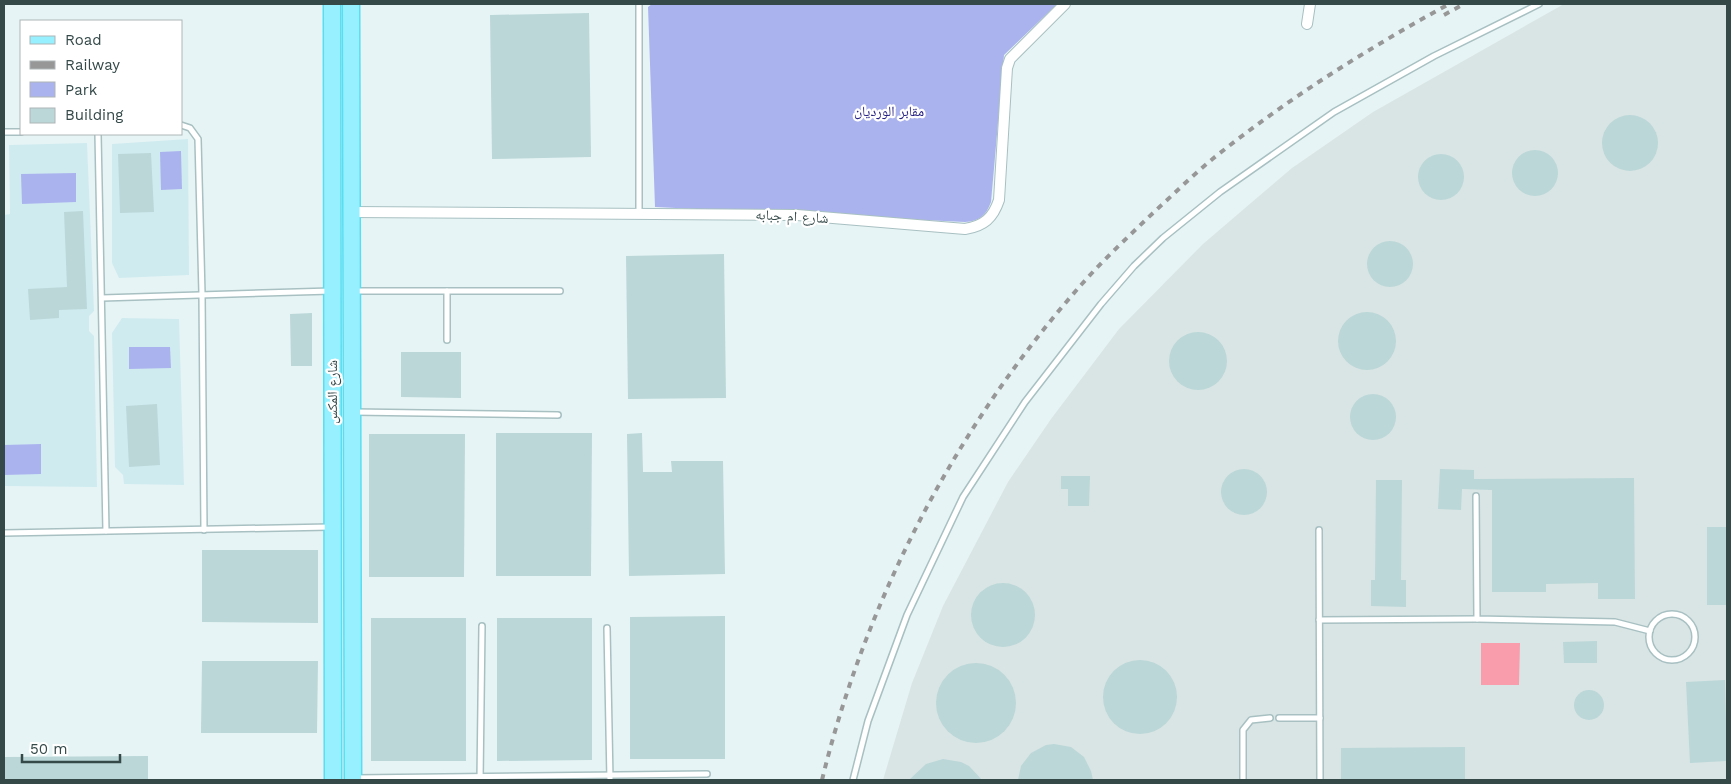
<svg xmlns="http://www.w3.org/2000/svg" width="1731" height="784" font-family="'Work Sans','Noto Naskh Arabic',sans-serif">
  <style>
    .industrial { fill: #d9e5e4 }
    .education { fill: #cfebf0 }
    .green { fill: #abb3ee }
    .water { fill: #f99dac }
    .building { fill: #bbd7d8 }
    .lines { fill: none; stroke-linecap: round; stroke-linejoin: round }
    .service-casing { stroke: #a8c0c2; stroke-width: 8 }
    .minor-casing { stroke: #a8c0c2; stroke-width: 12 }
    .primary-casing { stroke: #59def1; stroke-width: 19 }
    .service { stroke: #fff; stroke-width: 5 }
    .minor { stroke: #fff; stroke-width: 10 }
    .primary { stroke: #96f0ff; stroke-width: 16 }
    .rail { stroke: #979797; stroke-width: 4; stroke-dasharray: 6 6; stroke-linecap: butt }
    .labels { text-anchor: middle; stroke-width: 4.5; stroke-linejoin: round; paint-order: stroke }
    .park-label { font-size: 14px; fill: #262183; stroke: #fff }
    .street-label { font-size: 14px; fill: #354949; stroke: #fff }
  </style>
  <rect width="100%" height="100%" fill="#e7f4f5"/>
  <path class="industrial" d="M1564,4H1727V780H883L912,683L943,606L1008,482L1051,419L1119,329L1203,244L1292,168L1373,112Z"/>
  <g class="education">
    <path d="M188,139L189,275L119,278L112,263V144Z"/>
    <path d="M87,143L94,311L89,316V331L94,336L97,487L4,486V215L10,214L9,145Z"/>
    <path d="M122,318L179,319L184,485L124,484L123,475L115,467L112,333Z"/>
  </g>
  <g class="green">
    <path d="M652,4H1057L1004,55L991,202C986,216 979,221 965,222L655,207L648,7Z"/>
    <path d="M181,151L182,189L161,190L160,152Z"/>
    <path d="M76,173V202L22,204L21,174Z"/>
    <path d="M129,347H170L171,368L129,369Z"/>
    <path d="M41,444V474L4,475V445Z"/>
  </g>
  <path class="water" d="M1481,643H1520L1519,685H1481Z"/>
  <g class="building">
    <path d="M589,13L591,157L492,159L490,15Z"/>
    <circle cx="1630" cy="143" r="28"/>
    <circle cx="1535" cy="173" r="23"/>
    <path d="M151,153L154,212L120,213L118,154Z"/>
    <circle cx="1441" cy="177" r="23"/>
    <path d="M83,211L87,309L59,310V318L30,320L28,289L67,287L64,212Z"/>
    <circle cx="1390" cy="264" r="23"/>
    <path d="M724,254L726,398L628,399L626,256Z"/>
    <circle cx="1367" cy="341" r="29"/>
    <path d="M312,313V366H291L290,314Z"/>
    <circle cx="1198" cy="361" r="29"/>
    <path d="M401,352H461V398L401,397Z"/>
    <circle cx="1373" cy="417" r="23"/>
    <path d="M157,404L160,465L129,467L126,406Z"/>
    <path d="M496,433H592L591,576H496Z"/>
    <path d="M642,433L643,472H672L671,461H723L725,574L629,576L627,434Z"/>
    <path d="M369,434H465L464,577H369Z"/>
    <path d="M1440,469L1474,470V479L1634,478L1635,599H1598V583L1546,584V592H1492V490L1462,489L1461,510L1438,509Z"/>
    <circle cx="1244" cy="492" r="23"/>
    <path d="M1061,476H1090L1089,506H1068V489H1061Z"/>
    <path d="M1376,480H1402L1401,580H1406V607L1371,606V580H1375Z"/>
    <rect x="1707" y="527" width="20" height="78"/>
    <path d="M202,550H318V623L202,622Z"/>
    <circle cx="1003" cy="615" r="32"/>
    <path d="M725,616V759H630V617Z"/>
    <rect x="371" y="618" width="95" height="143"/>
    <path d="M497,618H592V760L497,761Z"/>
    <path d="M1597,641V663H1564L1563,642Z"/>
    <circle cx="1140" cy="697" r="37"/>
    <path d="M202,661H318L317,733H201Z"/>
    <circle cx="976" cy="703" r="40"/>
    <path d="M1725,680L1727,761L1690,763L1686,682Z"/>
    <circle cx="1589" cy="705" r="15"/>
    <path d="M1054,744L1071,747L1084,757L1091,771L1093,780H1018L1021,766L1031,753L1046,745Z"/>
    <path d="M1465,747V780H1341V748Z"/>
    <path d="M148,756V780H4V757Z"/>
    <path d="M943,759L961,762L969,766L982,780H909L926,764Z"/>
  </g>
  <g class="lines">
    <g class="service-casing">
      <g id="service">
        <path d="M639,4V212"/>
        <path d="M181,125L190,128L198,139L202,294L204,530"/>
        <path d="M4,132H21"/>
        <path d="M98,134L106,531"/>
        <path d="M353,291H560"/>
        <path d="M102,298L331,291"/>
        <path d="M447,340V291"/>
        <path d="M354,412L558,415"/>
        <path d="M1476,496L1477,619L1615,622L1650,631"/>
        <path d="M1319,530L1320,780"/>
        <path d="M4,533L330,527"/>
        <circle cx="1672" cy="637" r="23"/>
        <path d="M1319,620L1477,619"/>
        <path d="M607,628L610,780"/>
        <path d="M1279,718H1320"/>
        <path d="M355,778L707,774"/>
        <path d="M480,780L482,626"/>
        <path d="M853,780L868,721L907,615L963,497L1025,402L1101,304L1134,266L1163,238L1220,192L1334,112L1434,56L1539,4"/>
        <path d="M1243,780V730L1251,720L1270,718"/>
      </g>
    </g>
    <g class="minor-casing">
      <g id="minor">
        <path d="M1307,24L1310,4"/>
        <path d="M350,212L797,215L965,229C984,226 993,218 999,200L1007,68L1010,59L1065,4"/>
      </g>
    </g>
    <g class="primary-casing">
      <g id="primary">
        <path d="M332,4L333,780"/>
        <path d="M351,4L353,780"/>
      </g>
    </g>
    <use href="#service" class="service"/>
    <use href="#minor" class="minor"/>
    <use href="#primary" class="primary"/>
    <g class="rail">
      <path d="M1444,15L1464,4"/>
      <path d="M822,780C866,599 957,425 1081,285C1104,259 1129,236 1154,212C1176,192 1197,171 1220,153C1292,96 1369,48 1449,4"/>
    </g>
  </g>
  <g class="labels">
    <g class="park-label">
      <text x="889" y="116">مقابر الورديان</text>
    </g>
    <g class="street-label">
      <text transform="translate(792 216) rotate(3)" y="5">شارع ام جبابه</text>
      <text transform="translate(332 392) rotate(-90)" y="5">شارع المكس</text>
    </g>
  </g>
  <rect width="1731" height="784" fill="none" stroke="#354949" stroke-width="10"/>
  <rect x="20" y="20" width="162" height="115" fill="#ffffff" stroke="#aeb6b6"/>
  <rect x="30" y="36" width="25" height="8" fill="#96f0ff" stroke="#aeb6b6"/>
  <text x="65" y="45" font-size="15" fill="#354949">Road</text>
  <rect x="30" y="61" width="25" height="8" fill="#979797" stroke="#aeb6b6"/>
  <text x="65" y="70" font-size="15" fill="#354949">Railway</text>
  <rect x="30" y="82" width="25" height="15" fill="#abb3ee" stroke="#aeb6b6"/>
  <text x="65" y="95" font-size="15" fill="#354949">Park</text>
  <rect x="30" y="108" width="25" height="15" fill="#bbd7d8" stroke="#aeb6b6"/>
  <text x="65" y="120" font-size="15" fill="#354949">Building</text>
  <path d="M22 754v8h98v-8" fill="none" stroke="#354949" stroke-width="2.5"/>
  <text x="30" y="754" font-size="15" fill="#354949" stroke="#ffffff" stroke-width="4" paint-order="stroke">50 m</text>
</svg>
